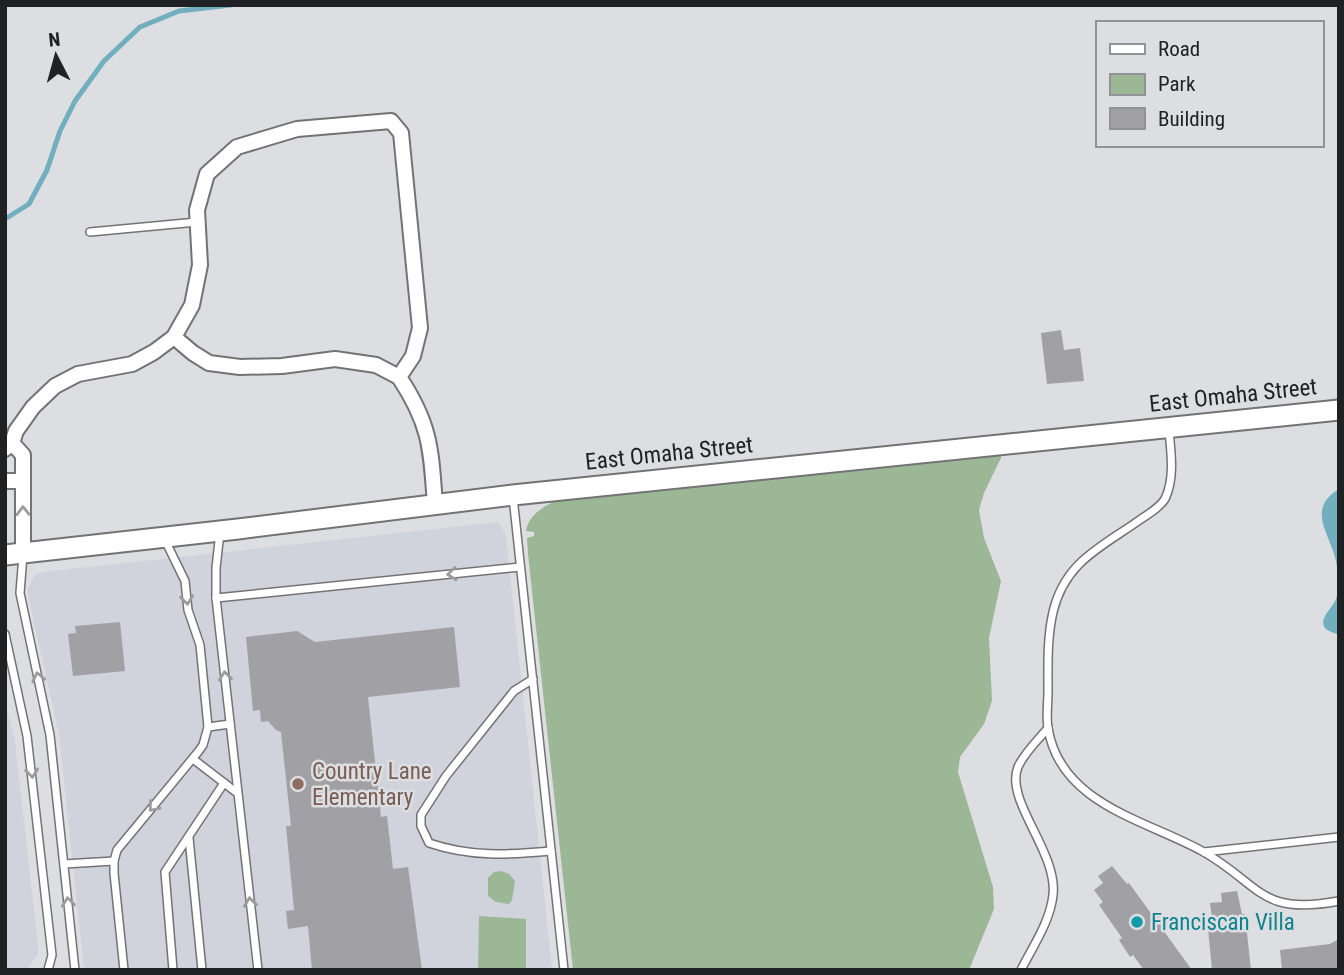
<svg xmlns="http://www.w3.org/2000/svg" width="1344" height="975" font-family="'Roboto Condensed',sans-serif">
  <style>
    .built { fill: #d0d2dc }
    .green { fill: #9bb795 }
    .water { fill: #72afbe }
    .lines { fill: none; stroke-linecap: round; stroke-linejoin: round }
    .stream { stroke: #72afbe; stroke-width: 5 }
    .building { fill: #a1a1a5 }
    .lane-casing { stroke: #737376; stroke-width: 10 }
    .street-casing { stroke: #737376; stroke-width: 18 }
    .secondary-casing { stroke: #737376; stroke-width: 23 }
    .lane { stroke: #fff; stroke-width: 7 }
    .street { stroke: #fff; stroke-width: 14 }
    .secondary { stroke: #fff; stroke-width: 19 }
    .oneway { stroke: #9b9b9c }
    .education-dot { fill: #8d6e63; stroke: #dddee1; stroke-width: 2.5 }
    .culture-dot { fill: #0f9aa8; stroke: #dddee1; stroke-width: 2.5 }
    .labels { text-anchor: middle; stroke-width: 5; stroke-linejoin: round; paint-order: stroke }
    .street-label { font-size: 23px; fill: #202122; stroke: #dddee1 }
    .education-label { font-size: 23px; fill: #785e54; stroke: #dddee1; text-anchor: start }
    .culture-label { font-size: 23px; fill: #0d838f; stroke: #dddee1; text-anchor: start }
  </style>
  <rect width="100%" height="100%" fill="#dddee1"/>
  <g class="built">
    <path d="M499,522L506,536L552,970H84L59,734L28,596V588L35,575L43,572Z"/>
    <path d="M5,701L15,742L38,946V954L27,970H5Z"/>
  </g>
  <g class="green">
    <path d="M1000,452L1001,458L984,493L979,510L984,538L1001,581L989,638L992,701L984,724L960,757L958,772L993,887L994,909L969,970H573L528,554L527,538L534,536V532L526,531C529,513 546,505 562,498Z"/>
    <path d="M501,871L509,874L515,881L512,900L509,904L496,902L488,896V878L494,872Z"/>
    <path d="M479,916L526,919V970H478Z"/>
  </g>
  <path class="water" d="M1339,489V635C1335,633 1327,631 1325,628C1318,618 1333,608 1336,599C1339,591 1338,576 1337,567C1334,537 1303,511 1339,489Z"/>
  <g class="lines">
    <path class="stream" d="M5,219L29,204L47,170L60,131L75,101L104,61L140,27L179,11L231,5"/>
  </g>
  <g class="building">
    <path d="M1061,330L1064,350L1080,348L1084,381L1047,384L1041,333Z"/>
    <path d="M120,622L125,671L73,676L68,634L76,633L75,626Z"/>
    <path d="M454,627L460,687L368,697L381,817L387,816L393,869L408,867L422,970H312L308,926L288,929L286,911L294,910L286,826H291L281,732L276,730L268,721L261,722L260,710L253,711L246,637L297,631L315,642Z"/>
    <path d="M1112,866L1127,884L1129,883L1153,916L1157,914L1167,927L1163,930L1192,970H1144L1133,955L1130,957L1119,940L1122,938L1099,905L1103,902L1094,890L1103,883L1098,876Z"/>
    <path d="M1237,891L1242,914H1245L1251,970H1212L1207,918H1212L1210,903L1222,902L1221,893Z"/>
    <path d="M1339,939V970H1282L1280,950L1330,944Z"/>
  </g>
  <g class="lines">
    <g class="lane-casing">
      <g id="lane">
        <path d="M90,232L197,222"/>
        <path d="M1169,431C1171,452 1175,478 1165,499C1160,507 1149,514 1141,519C1102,547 1065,561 1053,612C1047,638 1048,665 1048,691C1048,703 1046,717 1048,728C1060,804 1146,820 1202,851C1262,885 1259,916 1339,901"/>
        <path d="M513,497L564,970"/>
        <path d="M220,532L216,568V598L258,970"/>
        <path d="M23,555L20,593L50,735L75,970"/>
        <path d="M216,598L520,567"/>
        <path d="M5,634L27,736L52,955L48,970"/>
        <path d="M533,679L514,691L446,776L421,815V826L429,843C470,857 508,855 551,851"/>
        <path d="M208,727L230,724"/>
        <path d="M193,759L236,792"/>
        <path d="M189,838L202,970"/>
        <path d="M1204,852L1339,837"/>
        <path d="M64,864L114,861"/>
        <path d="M124,970L114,873V861L117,850L198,752L203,745L208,727L200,645L188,610L185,581L164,538"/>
        <path d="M173,970L165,872L224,783"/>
        <path d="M1021,970C1033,946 1050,922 1053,895C1058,852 1004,800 1018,767C1024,753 1038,740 1048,728"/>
      </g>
    </g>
    <g class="street-casing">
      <g id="street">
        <path d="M174,337L193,353L209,363L240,367L282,366L335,359L376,365L399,377"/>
        <path d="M12,443L23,455V553"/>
        <path d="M5,449L12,443L16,431L33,407L55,386L78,374L132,364L154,352L174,337L192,305L200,265L197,210L207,174L237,147L297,129L391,121L401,133L420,328L413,356L399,377C431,425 431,450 435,505"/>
        <path d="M5,481H22"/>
      </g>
    </g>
    <g class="secondary-casing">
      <path id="secondary" d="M5,555L238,529L513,495L1339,410"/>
    </g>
    <use href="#lane" class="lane"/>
    <use href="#street" class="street"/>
    <use href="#secondary" class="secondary"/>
  </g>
  <defs><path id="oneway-chevron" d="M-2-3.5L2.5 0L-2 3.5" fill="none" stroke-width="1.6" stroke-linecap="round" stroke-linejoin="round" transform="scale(1.75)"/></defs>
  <g class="oneway">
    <use href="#oneway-chevron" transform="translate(23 511) rotate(-91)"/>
    <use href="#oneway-chevron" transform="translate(452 574) rotate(174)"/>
    <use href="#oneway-chevron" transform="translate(187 600) rotate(83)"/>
    <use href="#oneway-chevron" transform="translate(225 676) rotate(-96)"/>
    <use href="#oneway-chevron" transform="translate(38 677) rotate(-102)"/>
    <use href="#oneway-chevron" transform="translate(32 773) rotate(84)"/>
    <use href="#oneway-chevron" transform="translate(153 807) rotate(130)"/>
    <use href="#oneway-chevron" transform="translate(68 902) rotate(-96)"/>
    <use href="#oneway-chevron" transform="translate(250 902) rotate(-97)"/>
  </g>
  <circle class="education-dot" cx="298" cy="784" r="7"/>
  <circle class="culture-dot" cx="1137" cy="922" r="7"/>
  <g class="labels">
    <g class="street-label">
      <text transform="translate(1233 395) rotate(-6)" y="8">East Omaha Street</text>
      <text transform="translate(669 453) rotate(-6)" y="8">East Omaha Street</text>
    </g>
    <g class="education-label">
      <text x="312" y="779">Country Lane<tspan x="312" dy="26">Elementary</tspan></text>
    </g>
    <g class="culture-label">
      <text x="1151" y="930">Franciscan Villa</text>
    </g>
  </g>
  <rect width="1344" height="975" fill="none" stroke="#202122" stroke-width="14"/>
  <rect x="1096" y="21" width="228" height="126" fill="#dddee1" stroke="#919295" stroke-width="2"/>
  <rect x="1110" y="44" width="35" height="10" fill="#ffffff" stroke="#919295" stroke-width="2"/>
  <text x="1158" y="56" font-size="21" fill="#202122">Road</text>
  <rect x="1110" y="74" width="35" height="21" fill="#9bb795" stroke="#919295" stroke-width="2"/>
  <text x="1158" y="91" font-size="21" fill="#202122">Park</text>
  <rect x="1110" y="108" width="35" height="21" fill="#a1a1a5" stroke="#919295" stroke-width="2"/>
  <text x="1158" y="126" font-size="21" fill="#202122">Building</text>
  <g transform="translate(56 56) rotate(354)" stroke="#dddee1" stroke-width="5" paint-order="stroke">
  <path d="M0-5L12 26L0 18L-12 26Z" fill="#202122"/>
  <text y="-10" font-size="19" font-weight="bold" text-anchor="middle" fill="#202122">N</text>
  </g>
</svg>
